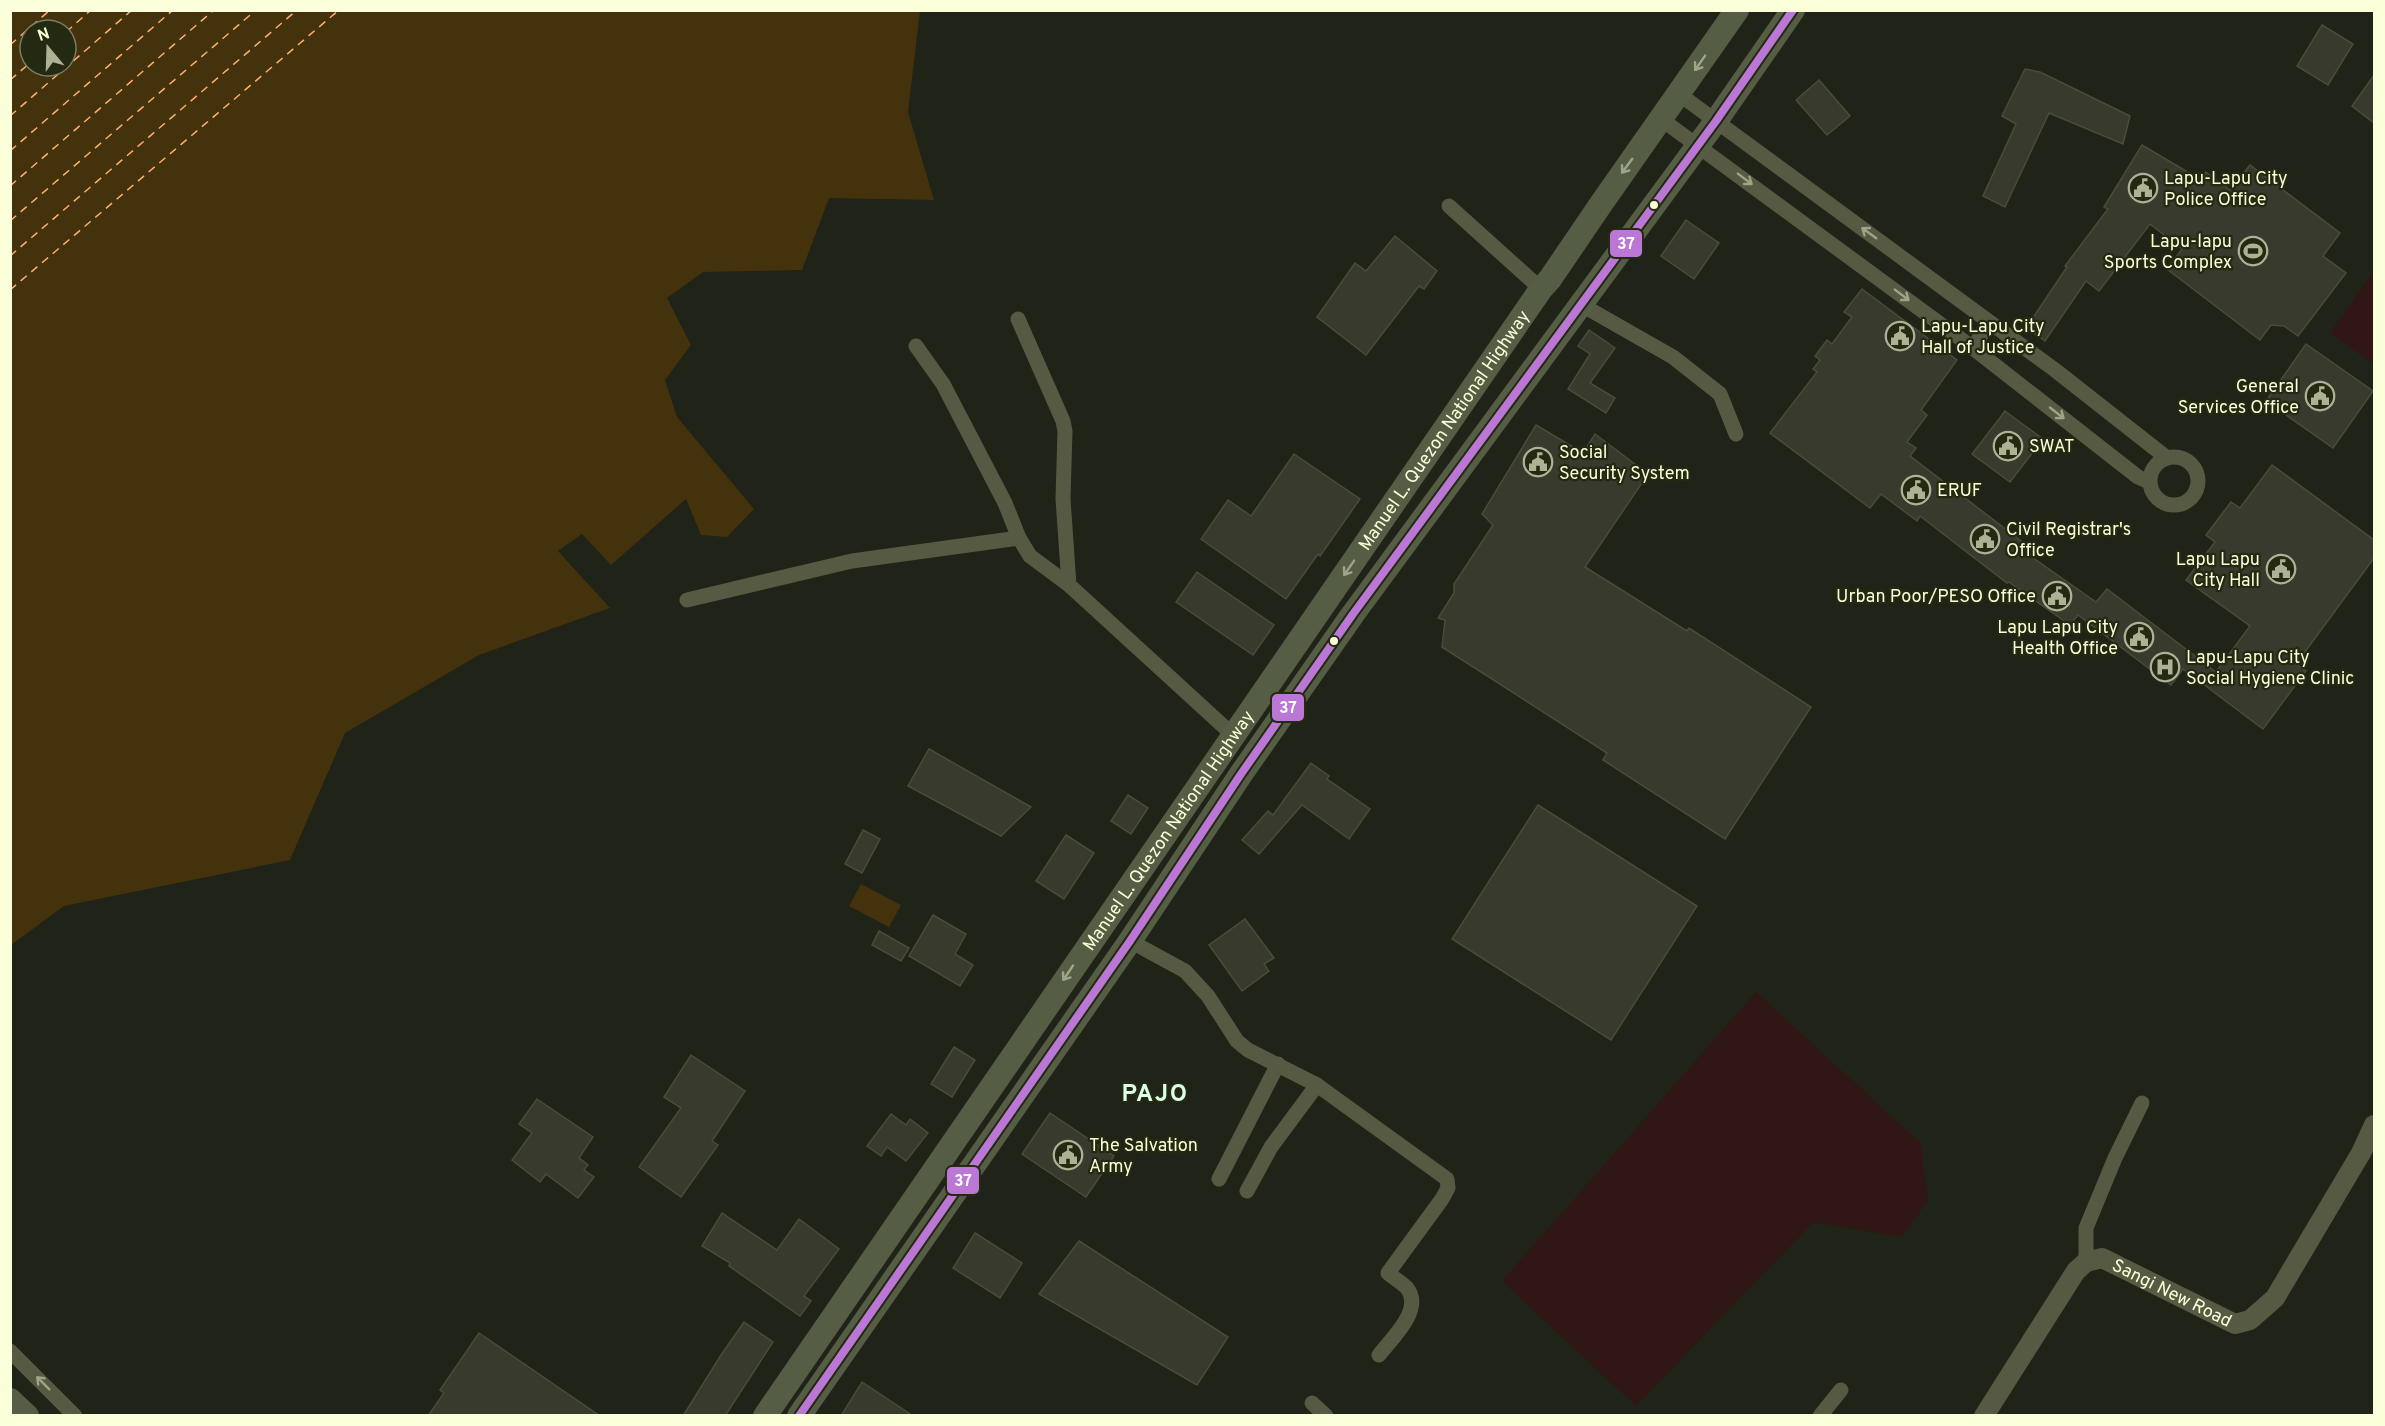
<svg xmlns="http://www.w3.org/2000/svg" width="2385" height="1426" font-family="Overpass,sans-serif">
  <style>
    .green { fill: #301614 }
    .water { fill: #43320c; fill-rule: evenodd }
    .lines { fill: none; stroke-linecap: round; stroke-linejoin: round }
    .ferry { stroke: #fdb069; stroke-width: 1.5; stroke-dasharray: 8 6; stroke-linecap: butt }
    .building { fill: #373a2c; stroke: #484d39; stroke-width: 1.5 }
    .minor { stroke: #575a43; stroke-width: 15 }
    .tertiary { stroke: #575a43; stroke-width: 20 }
    .primary { stroke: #555e45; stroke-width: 24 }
    .bus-1-casing { stroke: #242911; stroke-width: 12 }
    .bus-1 { stroke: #ba77d6; stroke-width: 8 }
    .oneway { stroke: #9fa688 }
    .oneway2 { stroke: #a0a486 }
    .bus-dot { fill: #faffd9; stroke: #242911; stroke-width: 2 }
    .labels { text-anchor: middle; stroke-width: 4.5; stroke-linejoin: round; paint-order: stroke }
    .poi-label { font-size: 18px; fill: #faffd9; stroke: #242911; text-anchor: start }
    .street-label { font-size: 18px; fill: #faffd9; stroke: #242911 }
    .district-label { font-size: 24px; font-weight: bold; letter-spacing: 1.5px; fill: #dbffe9; stroke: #242911 }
    .line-badge { stroke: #242911; stroke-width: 2 }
    .badge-label { font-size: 16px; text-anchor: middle; font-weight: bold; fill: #fff }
  </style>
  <rect width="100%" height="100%" fill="#202317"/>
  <g class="green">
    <path d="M2374,270V364L2330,333Z"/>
    <path d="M1756,992L1920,1143L1928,1200L1902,1237L1813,1222L1636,1406L1502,1281Z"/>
  </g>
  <g class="water">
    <path d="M11,10L920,11L908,112L934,200L829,198L802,270L703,272L667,298L691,345L665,380L677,417L754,509L727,537L701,535L686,499L611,565L582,534L558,551L610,608L479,655L345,733L290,860L64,906L11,945ZM30,30H66V66H30Z"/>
    <path d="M861,884L901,905L889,927L849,906Z"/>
  </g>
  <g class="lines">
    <g class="ferry">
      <path d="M66,32L91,10"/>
      <path d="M10,45L50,10"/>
      <path d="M10,80L30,63"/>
      <path d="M10,116L132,10"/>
      <path d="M10,151L173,10"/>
      <path d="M10,186L214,10"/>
      <path d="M10,221L256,10"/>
      <path d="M10,256L297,10"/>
      <path d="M10,290L339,10"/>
    </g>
  </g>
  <g class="building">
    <path d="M2322,25L2353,44L2328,85L2297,66Z"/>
    <path d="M2025,69L2040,72L2130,116L2123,144L2049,113L2005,207L1983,196L2016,124L2002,116Z"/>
    <path d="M2374,75V123L2352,106Z"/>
    <path d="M1819,80L1850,116L1827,135L1796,100Z"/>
    <path d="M2142,145L2201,180L2206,172L2230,190L2250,165L2340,233L2323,256L2346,273L2298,336L2284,326L2271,325L2260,340L2167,269L2182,249L2150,224L2099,291L2086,281L2045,341L2026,328L2067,267L2065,266L2108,209L2104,207Z"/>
    <path d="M1686,220L1719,243L1694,279L1661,256Z"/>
    <path d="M1395,236L1437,271L1424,289L1419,286L1366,355L1317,317L1355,263L1366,271Z"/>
    <path d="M1862,289L1957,360L1921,410L1927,415L1907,442L1916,448L1910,456L2033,550L2029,555L2096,602L2107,589L2216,672L2250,626L2186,580L2215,542L2206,535L2231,502L2240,508L2272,465L2374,540V558L2296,664L2306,671L2263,729L2183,669L2171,685L2078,615L2070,625L2009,582L2007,583L1920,516L1917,521L1881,494L1870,508L1770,433L1817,372L1813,369L1820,360L1815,356L1827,340L1832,344L1852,317L1844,312Z"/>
    <path d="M1589,330L1615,348L1590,383L1615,398L1606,413L1568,389L1590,354L1578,346Z"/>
    <path d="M2306,344L2373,391L2333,448L2266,401Z"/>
    <path d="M2005,411L2043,439L2010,482L1972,454Z"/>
    <path d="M1536,425L1583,453L1595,434L1648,474L1585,567L1687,631L1689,628L1811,707L1725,839L1603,760L1607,753L1442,647L1445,620L1438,618L1454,593V584L1493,525L1482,514Z"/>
    <path d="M1294,454L1360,499L1320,556L1318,554L1286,599L1201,539L1228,500L1251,516Z"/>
    <path d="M1197,572L1274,625L1253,655L1176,602Z"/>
    <path d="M929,749L1031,807L1001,836L908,786Z"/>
    <path d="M1311,763L1329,776L1327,779L1370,809L1349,839L1302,805L1259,854L1242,840L1268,811L1273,815Z"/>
    <path d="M1128,795L1148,808L1131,834L1111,821Z"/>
    <path d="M1538,805L1697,906L1611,1040L1452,939Z"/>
    <path d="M863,830L880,839L862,873L845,864Z"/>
    <path d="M1066,835L1094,853L1064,899L1036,881Z"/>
    <path d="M933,915L966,934L955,954L973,965L960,986L909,956Z"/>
    <path d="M1245,919L1274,958L1264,964L1269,971L1242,991L1209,945Z"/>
    <path d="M879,931L909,948L901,961L872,945Z"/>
    <path d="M954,1047L975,1060L952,1097L931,1084Z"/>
    <path d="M691,1055L745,1091L712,1141L718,1145L681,1197L639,1167L681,1108L664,1097Z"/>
    <path d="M537,1099L593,1137L579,1158L588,1165L584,1170L594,1177L578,1198L546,1174L540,1182L512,1160L532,1133L519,1124Z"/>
    <path d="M1050,1113L1114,1156L1086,1197L1022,1154Z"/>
    <path d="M891,1114L906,1125L910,1119L928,1133L906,1161L887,1147L881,1156L867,1146Z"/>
    <path d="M722,1213L777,1250L799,1219L839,1249L804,1296L811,1301L800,1316L729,1266L730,1263L702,1246Z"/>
    <path d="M975,1233L1022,1263L1000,1298L953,1268Z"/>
    <path d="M1079,1241L1228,1337L1197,1385L1039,1294Z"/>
    <path d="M744,1322L773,1342L725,1416H683L721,1355Z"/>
    <path d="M479,1333L600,1416H428L444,1393L440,1390Z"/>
    <path d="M862,1382L913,1416H841Z"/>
  </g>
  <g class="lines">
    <g class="minor">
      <path d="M1679,94L2055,370L2167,458"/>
      <path d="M1661,119L1973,348L2138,477L2149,482"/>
      <path d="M1449,206L1541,289"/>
      <path d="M1580,304L1673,357L1720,394L1736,434"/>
      <path d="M1018,319L1063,421L1065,431L1063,499L1069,585"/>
      <path d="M916,346L943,384L1005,503L1019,538L1030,556L1069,585L1233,735"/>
      <path d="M1973,348L1989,322"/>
      <circle cx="2174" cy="481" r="24"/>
      <path d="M687,600L852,561L1019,538"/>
      <path d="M1130,941L1185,971L1208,996L1237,1041L1248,1050L1317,1085L1447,1179L1448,1188L1442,1199L1388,1273C1394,1278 1402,1283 1407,1288C1424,1310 1391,1339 1379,1355"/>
      <path d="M1219,1179L1278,1064"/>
      <path d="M1247,1191L1271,1147L1317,1085"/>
      <path d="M2086,1262V1228L2115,1158L2142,1103"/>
      <path d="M10,1351L75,1416"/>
      <path d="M1312,1403L1326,1416"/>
      <path d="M1820,1416L1841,1390"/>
    </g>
    <path class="tertiary" id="s1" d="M1984,1416L2076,1271L2086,1262L2102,1258L2235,1324L2250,1320L2275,1298L2361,1153L2374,1125"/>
    <g class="primary">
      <path d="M10,1400L27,1416"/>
      <path id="s2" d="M765,1416L1541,289L1550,279L1601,204L1737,10"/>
      <path d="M799,1416L1130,941L1241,774L1353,614L1716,121L1793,10"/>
    </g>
    <g class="bus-1-casing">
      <path id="bus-1" d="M799,1416L1130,941L1241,774L1353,614L1716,121L1793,10"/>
    </g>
    <use href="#bus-1" class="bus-1"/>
  </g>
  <defs><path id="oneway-shaft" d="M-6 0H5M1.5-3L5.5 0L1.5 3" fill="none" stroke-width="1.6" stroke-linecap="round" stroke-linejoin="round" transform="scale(1.5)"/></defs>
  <g class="oneway">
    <use href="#oneway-shaft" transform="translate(1700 63) rotate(125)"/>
    <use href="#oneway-shaft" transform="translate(1627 166) rotate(126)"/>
    <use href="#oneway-shaft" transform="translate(1349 568) rotate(125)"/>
    <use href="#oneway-shaft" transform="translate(1068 973) rotate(124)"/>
  </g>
  <g class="oneway2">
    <use href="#oneway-shaft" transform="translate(1745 179) rotate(37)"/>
    <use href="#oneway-shaft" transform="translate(1869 233) rotate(-144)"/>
    <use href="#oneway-shaft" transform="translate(1902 295) rotate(37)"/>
    <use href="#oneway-shaft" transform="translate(2057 413) rotate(38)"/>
    <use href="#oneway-shaft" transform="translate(43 1383) rotate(-135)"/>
  </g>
  <defs>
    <g id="civic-ring" transform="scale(1.5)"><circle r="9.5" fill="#242911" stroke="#aeb295" stroke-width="1.5"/><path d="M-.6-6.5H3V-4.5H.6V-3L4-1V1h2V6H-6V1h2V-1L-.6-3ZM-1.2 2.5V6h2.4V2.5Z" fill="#aeb295"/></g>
    <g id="stadium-ring" transform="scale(1.5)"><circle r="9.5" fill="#242911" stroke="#aeb295" stroke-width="1.5"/><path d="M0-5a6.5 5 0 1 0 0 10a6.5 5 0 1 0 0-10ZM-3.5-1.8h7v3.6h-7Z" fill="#aeb295"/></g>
    <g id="hospital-ring" transform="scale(1.5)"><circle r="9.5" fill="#242911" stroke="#aeb295" stroke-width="1.5"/><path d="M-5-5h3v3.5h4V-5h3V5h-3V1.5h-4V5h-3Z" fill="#aeb295"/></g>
  </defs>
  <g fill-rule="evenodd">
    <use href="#civic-ring" x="2143" y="188"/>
    <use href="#stadium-ring" x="2253" y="251"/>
    <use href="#civic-ring" x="1900" y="336"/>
    <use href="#civic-ring" x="2320" y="396"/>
    <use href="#civic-ring" x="2008" y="446"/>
    <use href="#civic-ring" x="1538" y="462"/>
    <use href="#civic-ring" x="1916" y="490"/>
    <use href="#civic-ring" x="1985" y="539"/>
    <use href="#civic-ring" x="2281" y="569"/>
    <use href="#civic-ring" x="2057" y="596"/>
    <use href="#civic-ring" x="2139" y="637"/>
    <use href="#hospital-ring" x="2165" y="667"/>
    <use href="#civic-ring" x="1068" y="1155"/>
  </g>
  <g class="bus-dot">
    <circle cx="1654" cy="205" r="5"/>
    <circle cx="1334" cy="641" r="5"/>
  </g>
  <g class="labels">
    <g class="poi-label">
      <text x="2164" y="184">Lapu-Lapu City<tspan x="2164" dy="21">Police Office</tspan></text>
      <text x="2232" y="247" text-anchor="end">Lapu-lapu<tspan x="2232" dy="21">Sports Complex</tspan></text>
      <text x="1921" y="332">Lapu-Lapu City<tspan x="1921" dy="21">Hall of Justice</tspan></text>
      <text x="2299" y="392" text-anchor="end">General<tspan x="2299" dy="21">Services Office</tspan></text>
      <text x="2029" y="452">SWAT</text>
      <text x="1559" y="458">Social<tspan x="1559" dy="21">Security System</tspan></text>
      <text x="1937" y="496">ERUF</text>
      <text x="2006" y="535">Civil Registrar's<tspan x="2006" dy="21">Office</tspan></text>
      <text x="2260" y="565" text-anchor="end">Lapu Lapu<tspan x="2260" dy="21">City Hall</tspan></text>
      <text x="2036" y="602" text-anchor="end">Urban Poor/PESO Office</text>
      <text x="2118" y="633" text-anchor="end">Lapu Lapu City<tspan x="2118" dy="21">Health Office</tspan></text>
      <text x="2186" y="663">Lapu-Lapu City<tspan x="2186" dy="21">Social Hygiene Clinic</tspan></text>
      <text x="1089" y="1151">The Salvation<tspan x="1089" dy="21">Army</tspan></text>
    </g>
    <g class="street-label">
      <text dy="6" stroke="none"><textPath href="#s2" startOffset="1197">Manuel L. Quezon National Highway</textPath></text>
      <text dy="6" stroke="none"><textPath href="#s2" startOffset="711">Manuel L. Quezon National Highway</textPath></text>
      <text dy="6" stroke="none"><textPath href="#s1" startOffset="280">Sangi New Road</textPath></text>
    </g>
    <g class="district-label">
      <text x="1155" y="1101">PAJO</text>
    </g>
  </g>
  <g class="line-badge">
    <rect x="1609" y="229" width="34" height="29" rx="6" fill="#ba77d6"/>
    <rect x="1271" y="693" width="34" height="29" rx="6" fill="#ba77d6"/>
    <rect x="946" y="1166" width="34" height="29" rx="6" fill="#ba77d6"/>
  </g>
  <g class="badge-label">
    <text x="1626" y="249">37</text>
    <text x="1288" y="713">37</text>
    <text x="963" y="1186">37</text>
  </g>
  <rect width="2385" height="1426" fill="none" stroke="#faffd9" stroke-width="24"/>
  <g transform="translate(48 48) rotate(341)"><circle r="28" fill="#242911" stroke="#7a7f61" stroke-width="1.5"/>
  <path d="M0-4.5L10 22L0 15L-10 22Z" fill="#aeb295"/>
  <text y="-9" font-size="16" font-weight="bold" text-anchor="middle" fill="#faffd9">N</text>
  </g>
</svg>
